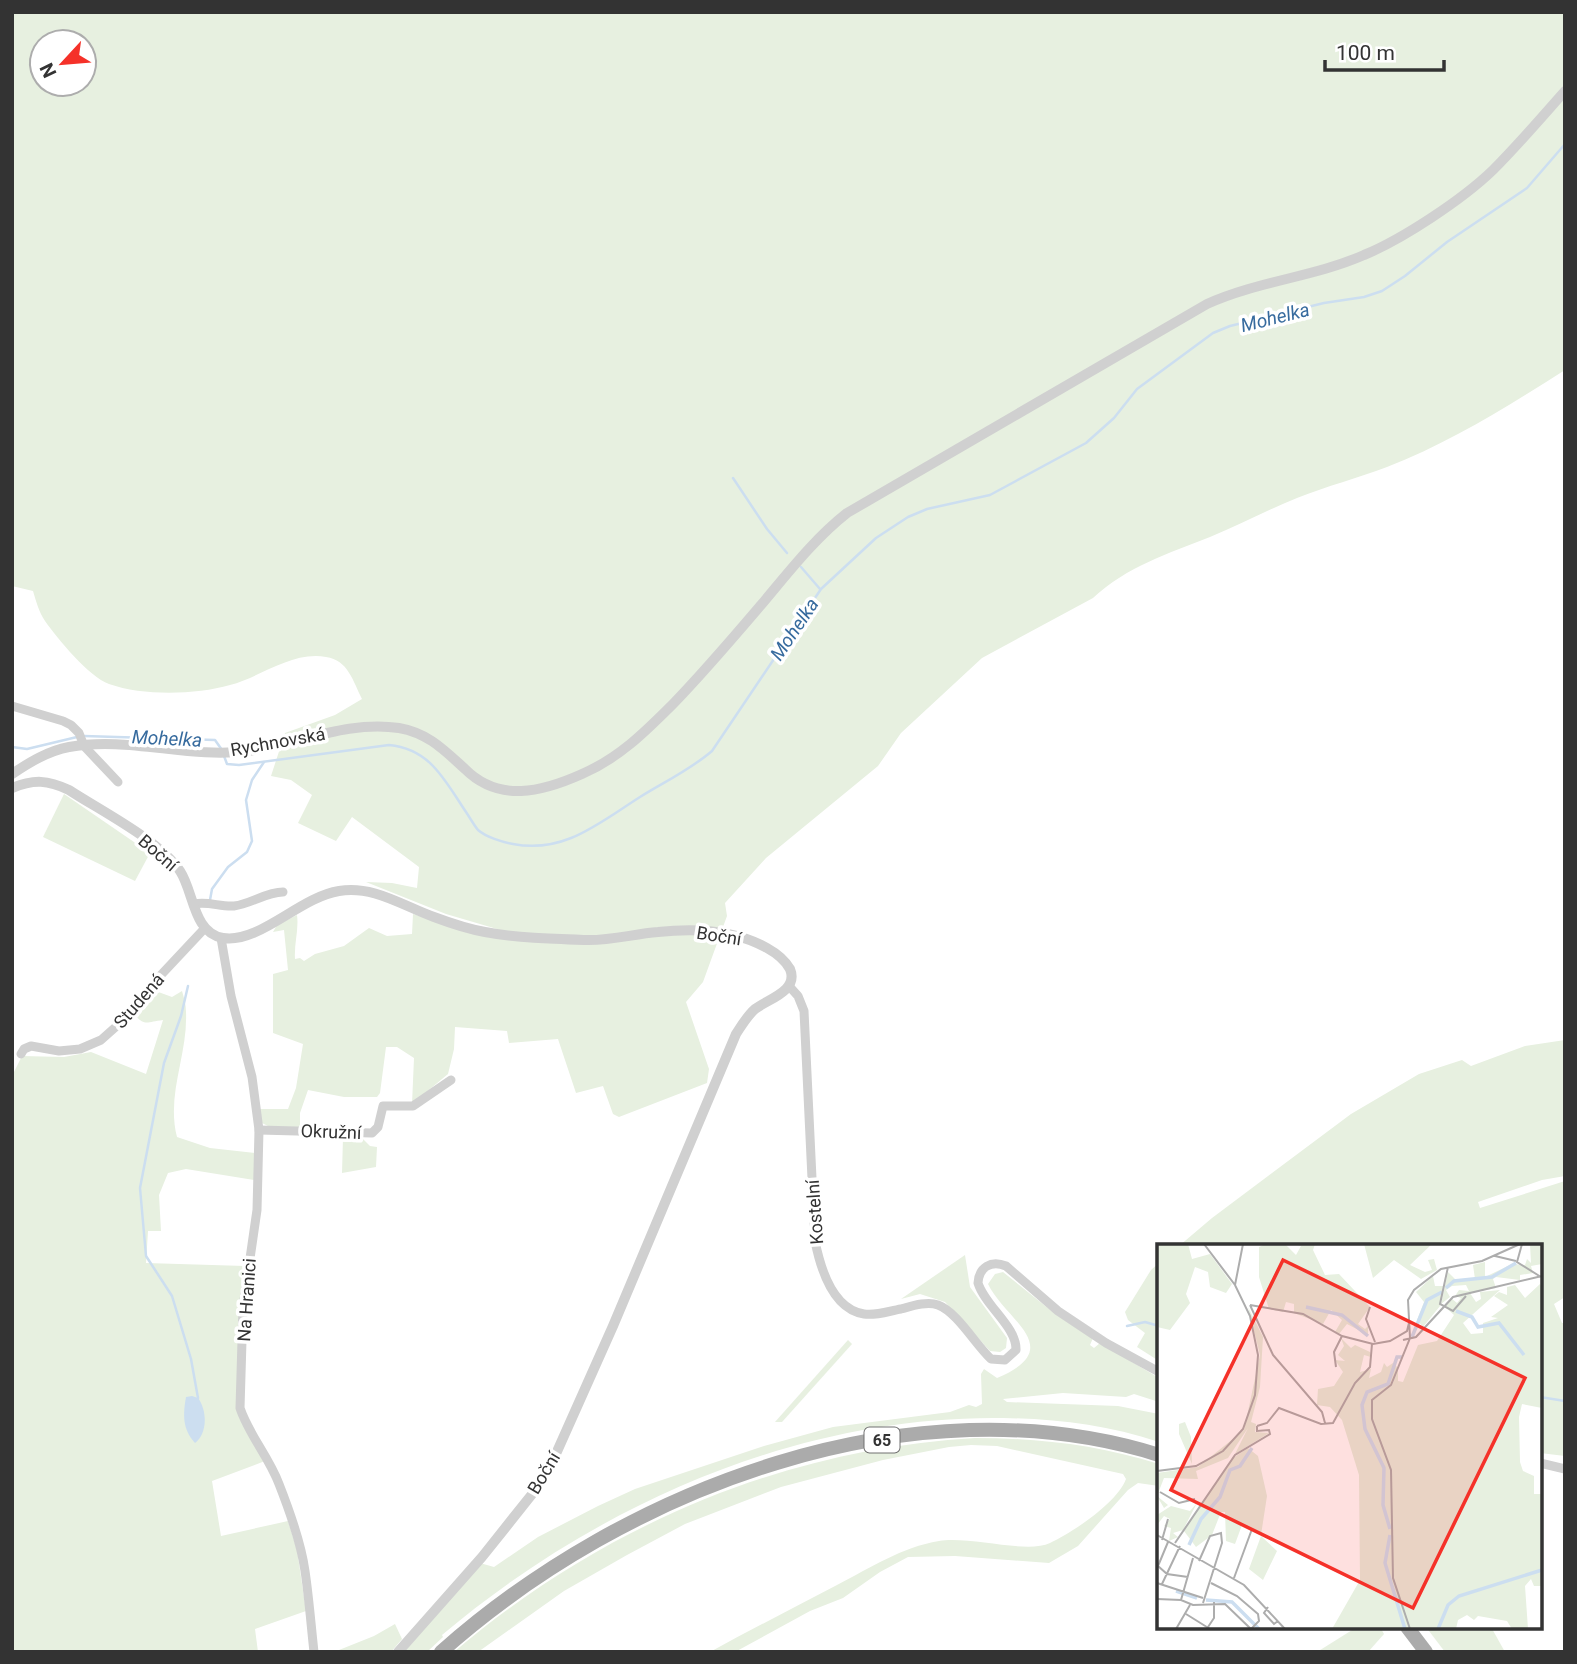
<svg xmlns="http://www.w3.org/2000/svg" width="1577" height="1664" font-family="Roboto,sans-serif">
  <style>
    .green { fill: #e7f0e0; fill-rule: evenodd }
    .water { fill: #ccdef0 }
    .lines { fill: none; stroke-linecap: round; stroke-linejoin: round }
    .stream { stroke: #ccdef0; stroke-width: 2.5 }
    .minor { stroke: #d0d0d0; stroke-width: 9 }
    .tertiary { stroke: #d0d0d0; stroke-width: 10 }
    .primary { stroke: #ababab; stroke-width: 14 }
    .labels { text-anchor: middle; stroke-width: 7; stroke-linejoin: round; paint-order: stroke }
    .shield { fill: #fff; stroke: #707070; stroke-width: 2 }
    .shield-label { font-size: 16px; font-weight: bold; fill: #333 }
    .street-label { font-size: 18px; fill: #333; stroke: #fff }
    .water-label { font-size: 19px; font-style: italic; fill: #376b9e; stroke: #fff }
    .inset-river { fill: none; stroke: #ccdef0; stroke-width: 3.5 }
    .inset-road { fill: none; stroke: #adadad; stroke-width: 2 }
    .view { fill: #f53129; fill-opacity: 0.15; stroke: #f53129; stroke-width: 3.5 }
    .inset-edge { fill: none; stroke: #333; stroke-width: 3.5 }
  </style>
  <rect width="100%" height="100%" fill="#fff"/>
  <g class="green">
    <path d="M12,12H1565V370C1508,406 1451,442 1387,467C1358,478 1327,486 1297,498C1267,510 1239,525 1210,537C1169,553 1126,567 1093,598L982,658L901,733L878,766L766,858L725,903L727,916L703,982L686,1002L709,1069L707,1083L619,1117L613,1114L603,1086L576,1093L558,1039L509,1043L507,1031L455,1027L454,1049L448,1074L412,1104L414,1058L397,1047H386L380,1093L377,1097H344L308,1090L300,1113V1127L272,1128L262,1123L260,1109H288L296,1088L303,1044L273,1033V974L288,970L284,930L273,932L277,925L297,915C299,930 294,943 295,959L300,958L304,961L315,954L344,946L369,928L387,936L412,934L413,914L458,928L497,929L446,914L366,882L392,883L417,888L419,867L352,817L336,841L298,823L312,795L291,780L271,776L285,733L335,715L362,699C353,681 348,660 326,657C292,651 261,677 230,685C195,695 143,696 109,684C89,677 57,638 45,621C39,612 36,601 33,591L12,586ZM42,42H84V84H42Z"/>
    <path d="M64,794L150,853L135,881L43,837Z"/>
    <path d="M153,990L172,997L182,991C184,998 186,1005 186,1012C188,1055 166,1094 177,1137L210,1148L255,1153L254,1180L186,1169L168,1173L159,1195L161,1231H148L146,1263L245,1266L237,1403L265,1461L212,1481L221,1536L288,1521L297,1550L306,1611L255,1629L258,1652H12V1076L22,1056L64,1057L91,1052L146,1074L163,1020C146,1022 145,1027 133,1013Z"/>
    <path d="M1565,1040V1176L1542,1180L1478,1202L1480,1208L1565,1181V1297L1554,1304L1562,1323H1565V1456L1540,1453V1246H1179L1212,1218L1351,1114L1419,1074L1462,1060L1471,1066L1525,1046Z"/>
    <path d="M343,1137H361L370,1146L377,1147L376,1167L342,1173Z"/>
    <path d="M965,1255L970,1287L1007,1338L1006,1348L1000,1352L990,1351L945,1302L920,1294L901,1299Z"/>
    <path d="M1159,1263V1361L1137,1347L1145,1333L1128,1320L1125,1312L1151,1270Z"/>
    <path d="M1003,1272L1054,1313L1093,1338L1090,1345L1094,1348L1100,1343L1159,1378V1402L1134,1394L1126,1397L1063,1393L1003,1399L1007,1402L1118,1406L1159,1414V1442C1107,1425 1057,1419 1003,1418C798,1415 596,1505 442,1635L443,1637L427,1652H404L480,1563L494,1567L538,1537L598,1506L635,1489L764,1446L833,1427L950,1412L969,1405L976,1407L982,1404L981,1374L984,1369L997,1378C1068,1348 1006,1321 988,1284L995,1274Z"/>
    <path d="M848,1340L852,1344L782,1422H775Z"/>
    <path d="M975,1438C1039,1438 1098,1445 1159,1464V1486L1138,1483L1128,1490L1078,1546L1049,1563L955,1556L908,1557L880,1572L843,1598L810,1611L735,1652H710C752,1629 795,1607 837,1585C870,1568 902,1547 939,1541C970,1536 1027,1554 1050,1543C1073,1532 1117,1503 1126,1479L1123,1474L997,1446L971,1445L949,1447L883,1460L781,1487L685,1524L627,1555L564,1591L478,1652H454C601,1527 782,1449 975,1438Z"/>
    <path d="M395,1624L402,1639L391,1652H334L374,1636Z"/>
    <path d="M1357,1627H1380L1384,1634L1368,1652H1317Z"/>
    <path d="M1426,1627H1491L1505,1652H1445Z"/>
  </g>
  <path class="water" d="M192,1396L198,1398C207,1410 208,1433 195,1443C182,1429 183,1414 186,1397Z"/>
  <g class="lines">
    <g class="stream">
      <path d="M733,478L767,529L787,553"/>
      <path d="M801,567L820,589"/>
      <path d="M84,736L215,740L222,750"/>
      <path d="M12,747L27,749L77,737"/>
      <path d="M224,756L227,764L239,765L389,745C431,749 445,781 466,812C470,818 474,825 478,830C486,837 502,842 513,844C564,854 599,823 640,797C664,782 690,770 712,751L821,589L876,538L908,517L927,509L990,495L1086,443L1114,418L1137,389L1213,333L1230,326L1324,303L1364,297L1382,291L1405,276L1447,242L1527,188L1565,144"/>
      <path d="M210,900L212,889L228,867L247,852L252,841L246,800L252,780L264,762"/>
      <path d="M188,986L181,1016L164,1063L140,1188L146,1256L172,1296L191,1359L198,1398"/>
      <path d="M1127,1326L1145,1322L1159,1326"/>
      <path d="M1540,1397L1565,1401"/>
    </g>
    <g class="minor">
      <path d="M12,706L63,721L71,725L79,733L84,746L118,782"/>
      <path d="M194,904C208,901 220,907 234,906C251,904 266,892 283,892"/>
      <path d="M221,938L231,996L252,1077L259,1130L257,1210L243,1307L240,1408C249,1435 269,1457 279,1484C290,1512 301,1542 305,1571C309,1598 311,1625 314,1652"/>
      <path d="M789,986L798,996L804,1011L815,1241C820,1266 832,1309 864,1314C876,1316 889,1311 901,1309C912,1306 927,1301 938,1305C957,1312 975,1344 991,1359L1005,1360L1016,1350C1017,1327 985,1306 978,1283C979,1267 991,1260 1006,1266L1058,1311L1106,1343L1159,1372"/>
      <path d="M21,1054L24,1049L31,1046L59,1051L80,1049L101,1040L119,1024L145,992L205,928"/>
      <path d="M259,1130L372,1133L378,1127L383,1106H413L451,1080"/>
      <path d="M1540,1463L1565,1469"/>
    </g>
    <g class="tertiary">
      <path d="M12,774C30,762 48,751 69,747C128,736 189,759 248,751C298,744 348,720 399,728C428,733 444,750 465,769C499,803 542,792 582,774C619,758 645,732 673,704C704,672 732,639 761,605C788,573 814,539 847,513L1207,304C1258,281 1314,277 1364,255C1403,239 1463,199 1493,170C1518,145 1541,118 1565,91"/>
      <path d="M12,788C34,779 48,780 69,790C101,811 159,840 180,871C194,892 193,933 223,938C259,944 300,897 339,891C373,885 403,906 434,917C450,923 468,929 485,932C517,938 552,939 585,940C610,941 633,934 658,932C694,928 735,930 767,948C776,953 785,960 790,969C799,991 768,999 755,1009C747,1016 742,1025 736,1034L613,1326L551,1465L537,1488L482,1557L398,1652"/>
    </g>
    <g class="primary">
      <path d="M1407,1627L1426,1652"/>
      <path d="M441,1652C626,1487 914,1378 1159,1455"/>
    </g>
  </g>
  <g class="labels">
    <rect class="shield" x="864.5" y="1427.5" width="35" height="25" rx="5"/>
    <g class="shield-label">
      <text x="882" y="1446">65</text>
    </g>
    <g class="street-label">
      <text transform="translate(278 742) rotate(-10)" y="6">Rychnovská</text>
      <text transform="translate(158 853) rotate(41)" y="6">Boční</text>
      <text transform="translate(719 936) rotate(9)" y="6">Boční</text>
      <text transform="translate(139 1001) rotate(-49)" y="6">Studená</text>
      <text transform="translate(331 1132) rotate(2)" y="6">Okružní</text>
      <text transform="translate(815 1212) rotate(-94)" y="6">Kostelní</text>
      <text transform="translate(247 1300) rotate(-86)" y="6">Na Hranici</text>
      <text transform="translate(544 1473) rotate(-59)" y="6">Boční</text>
    </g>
    <g class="water-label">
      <text transform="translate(1275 317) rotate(-14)" y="7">Mohelka</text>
      <text transform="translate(794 629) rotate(-56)" y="7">Mohelka</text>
      <text transform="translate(167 738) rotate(3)" y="7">Mohelka</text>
    </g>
  </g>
  <g transform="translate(1157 1244)">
    <rect width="385" height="385" fill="#fff"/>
    <path d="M0,0H31L35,15L53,10L75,40L69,49L53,43L51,28L38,23L29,50L33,59L13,86L0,83ZM109,0H128L139,11L144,2L137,0H158L156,6L168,31L182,30L213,63L201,80L208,85L211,82V91L190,80L182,90L178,88L185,76L174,66L166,80L137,69V60L129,58L126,68L112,65L102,33V3ZM207,0H275L253,21L268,28L275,26L271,16L277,15L280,26L264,35L237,16L216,34ZM373,0H385V20L374,22L376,29L363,31V36L339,33L336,35L339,44L313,49L319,58L324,55L323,48L343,46L306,79L314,90L326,89V79L341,74L334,73L351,61L337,52L342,48L350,51V43L358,41L368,54L383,40L385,44V164L365,160L362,173L363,218L366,227L377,232V250H385V342H377L374,335L368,342L371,385H355L350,377L321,372L317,376L310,371L301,376L299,385H175L203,336L202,231L185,176L173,163L160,161L161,145L177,142L186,128L178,116L188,117L181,111L187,102L184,94L194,104L198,101L213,108L214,113L207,111L203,128L214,125L212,134L224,128L227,119L230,123L236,119L241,124V137L246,138L261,101L280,97L297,71L288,63L294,54L300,59L304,54L298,52L302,46L312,47L309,41L295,42L289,46L293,53L284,60L291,28L298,35L312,36L318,35L316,21L328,18V33L355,20L368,21L370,15L374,19ZM276,32L278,42H286L283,62L266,83L260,76L267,58L259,48ZM91,63L106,93L103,143L94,178L99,180L98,188L112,189L78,210L91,184L71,214L39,227L41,235L7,234L0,252L11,261L7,264L0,252V229L41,223L87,186L103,111ZM28,178L34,193L35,220L22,190V180ZM91,204L101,212L110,252L104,291L85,281L78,300L69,297L68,268H64L55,291L39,303L27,287L76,214ZM40,259L26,286L16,289L21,293L12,297L14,284L7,282L13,275L7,272L0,281V271L14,262L33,267ZM104,292L120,307L106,336L92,325Z" fill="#e7f0e0"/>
    <path class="inset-river" d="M289,44L297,37L335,33L359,19M149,63L185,71L211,92M299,67L315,73L321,83L342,79L367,111M255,93L270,56L285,48M233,285L226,261L227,224L208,185L205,161L210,148L231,140L240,113H245M233,291L228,319L248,385M32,301L44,275L63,253L73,226L83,222L95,204M19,347L40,354M49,356L75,358L102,385M281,385L291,361L302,352L385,326"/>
    <path class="inset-road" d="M365,0L360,18L384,33M338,12L359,17M291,23L283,60L296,67L309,52M78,41L86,0M93,61L146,70L185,92L216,100L233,97L250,87L252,79M93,61L116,111L165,168L168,179M213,63L209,75L218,98M246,96L259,93L296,53L385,32M179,123L177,108L185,92M100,182L110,179L122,164L164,180L176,179L198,139L213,123L215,100M0,227L39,222L66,207L86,185L98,151L101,111L93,72L78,41L47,0M3,248L22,259L38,255M0,291L87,341L128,385M5,296L11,275M18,299L78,211L113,190L112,186L100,187V182M42,317L53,292L64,289L65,299L46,359M1,322L10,330L31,333M1,322L11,298M77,334L95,285M0,339L46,354M5,340L23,302M0,355L24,356L36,361L68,360L94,385L102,377L101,370L80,352L54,339M24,356L36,314M111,363L107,369L117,380L121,377M29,370L53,385M51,383L57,374V358M19,385L33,361M253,385L236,334L234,226L215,175V156L234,141L253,94L251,56L257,46L284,25L325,17L363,0"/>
    <path class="view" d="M126,16L368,134L256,364L14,246Z"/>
    <rect width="385" height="385" class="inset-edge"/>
  </g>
  <rect width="1577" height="1664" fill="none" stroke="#333333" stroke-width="28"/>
  <g transform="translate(63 63) rotate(244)"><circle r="33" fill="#ffffff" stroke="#adadad" stroke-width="2"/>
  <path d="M0-5L12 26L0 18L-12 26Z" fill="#f53129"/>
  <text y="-10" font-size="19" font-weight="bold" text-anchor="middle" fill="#333333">N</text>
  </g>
  <path d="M1325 60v10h119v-10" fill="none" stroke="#333333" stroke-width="3.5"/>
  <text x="1336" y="60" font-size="21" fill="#333333" stroke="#ffffff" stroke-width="5" paint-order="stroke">100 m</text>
</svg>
